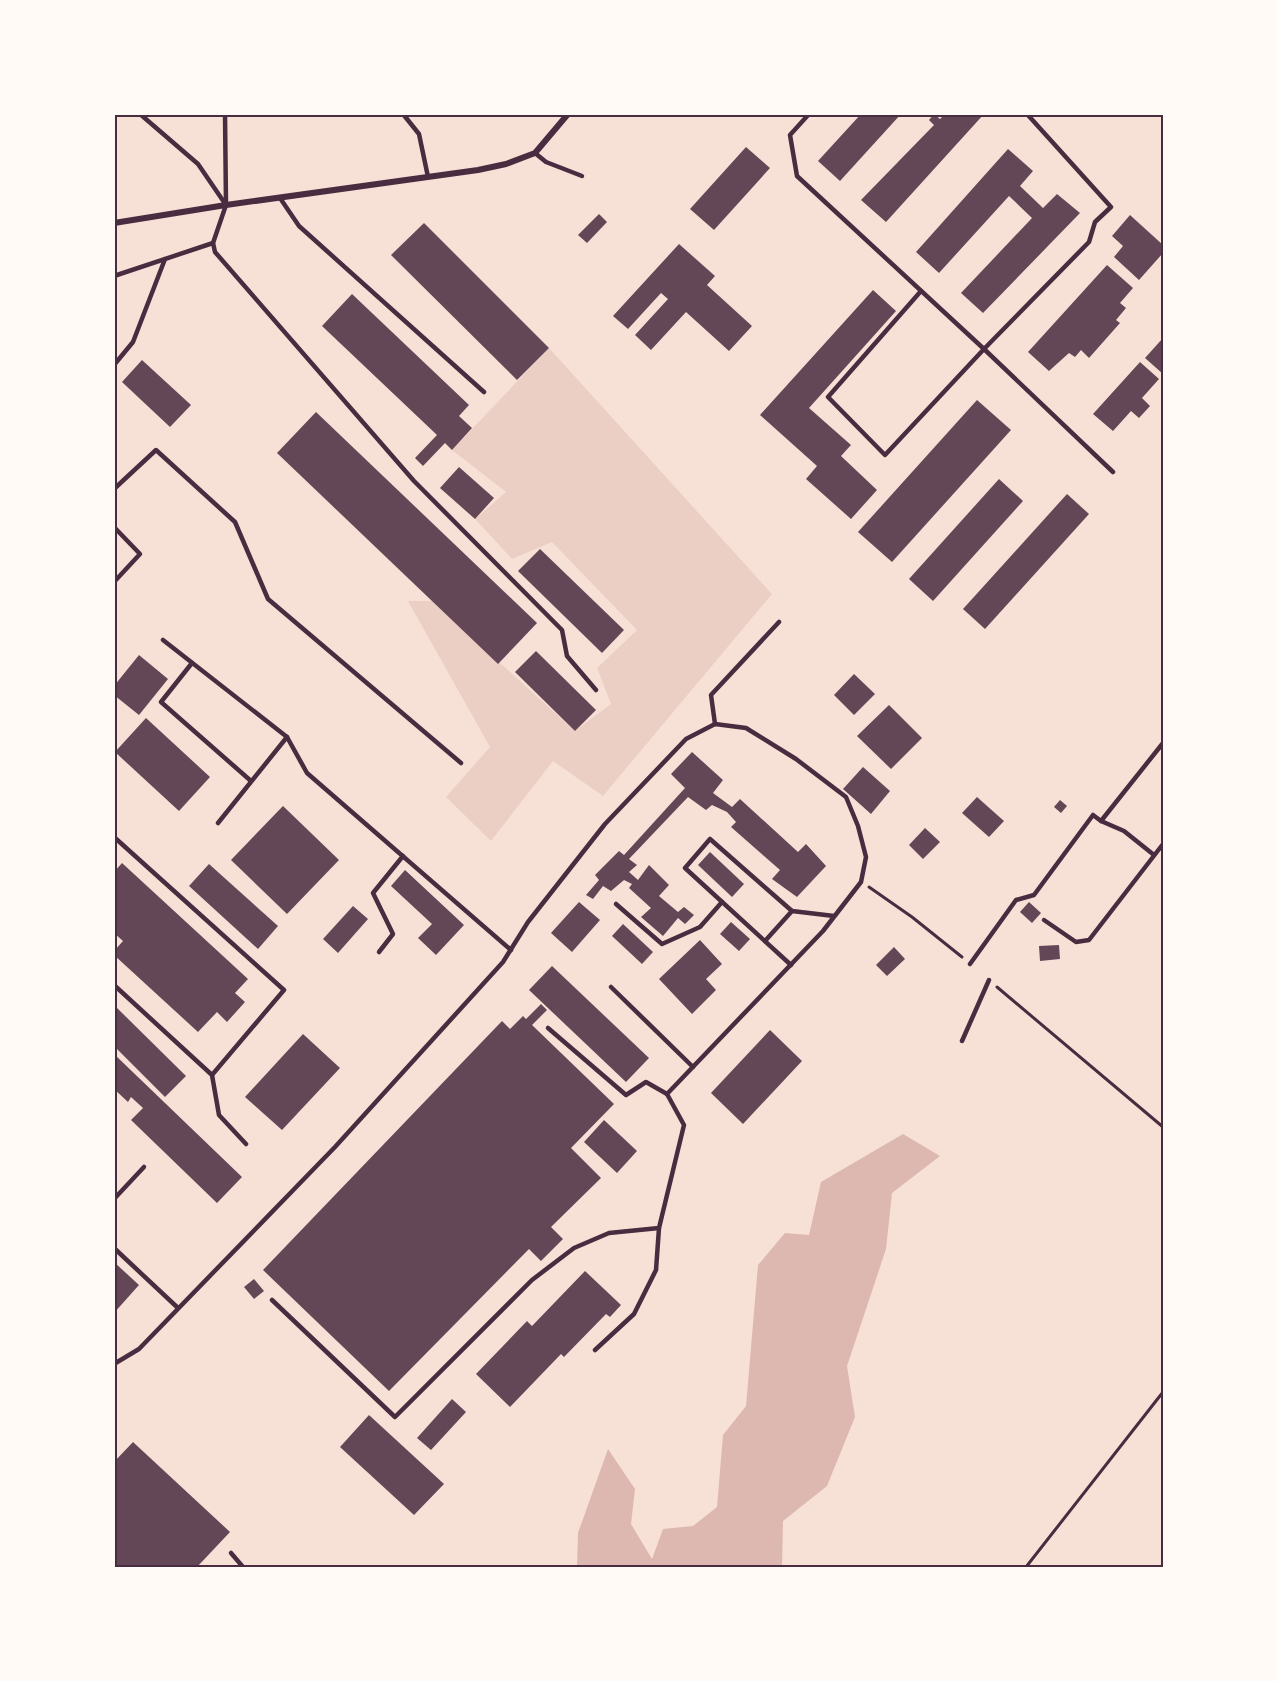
<svg xmlns="http://www.w3.org/2000/svg" width="1277" height="1681" font-family="Montserrat,sans-serif">
  <style>
    .green { fill: #ebcfc5 }
    .water { fill: #dcb8b0 }
    .building { fill: #644757 }
    .lines { fill: none; stroke-linecap: round; stroke-linejoin: round }
    .path { stroke: #4a2c40; stroke-width: 3 }
    .service { stroke: #4a2c40; stroke-width: 4.5 }
    .minor { stroke: #4a2c40; stroke-width: 6 }
    .neatline { fill: none; stroke: #4a2c40; stroke-width: 2 }
  </style>
  <rect width="100%" height="100%" fill="#f7e1d7"/>
  <path class="green" d="M549,348L772,594L603,796L553,761L491,841L446,797L490,747L408,601H432L575,731L611,704L597,668L637,630L552,542L512,559L475,519L506,492L452,450Z"/>
  <path class="water" d="M903,1134L940,1156L892,1193L886,1249L847,1366L855,1417L827,1486L783,1521L782,1567H577L578,1533L608,1449L635,1489L631,1524L652,1559L663,1529L693,1526L717,1507L723,1435L746,1406L758,1265L785,1233L809,1235L821,1182Z"/>
  <g class="building">
    <path d="M861,114H901L840,181L818,161Z"/>
    <path d="M934,114L940,119L945,114H984L886,222L861,200L934,125L929,120Z"/>
    <path d="M746,147L770,168L714,230L690,209Z"/>
    <path d="M1008,149L1033,171L1020,186L1043,208L1057,194L1080,213L983,313L961,293L1032,218L1009,196L939,273L916,252Z"/>
    <path d="M599,214L607,222L587,243L578,235Z"/>
    <path d="M1130,215L1163,245V253L1139,280L1114,257L1123,246L1112,236Z"/>
    <path d="M424,223L549,348L517,380L391,255Z"/>
    <path d="M679,244L715,276L707,285L752,326L729,351L686,312L651,350L635,335L668,299L661,293L628,329L613,316Z"/>
    <path d="M1107,265L1133,288L1120,303L1126,308L1116,320L1120,323L1089,358L1081,350L1075,357L1069,353L1049,371L1028,352Z"/>
    <path d="M873,290L896,311L809,408L851,445L841,456L877,490L851,519L806,479L817,466L760,415Z"/>
    <path d="M352,294L469,405L459,416L472,428L452,450L445,443L423,466L415,458L437,435L322,326Z"/>
    <path d="M1163,338V374L1145,358Z"/>
    <path d="M142,360L191,405L170,427L122,382Z"/>
    <path d="M1140,362L1159,379L1142,398L1150,406L1139,418L1131,411L1113,431L1093,414Z"/>
    <path d="M977,400L1011,430L892,562L858,532Z"/>
    <path d="M316,412L537,623L498,664L277,453Z"/>
    <path d="M459,467L494,498L475,519L440,488Z"/>
    <path d="M999,479L1023,501L933,601L909,579Z"/>
    <path d="M1067,494L1089,514L985,629L963,609Z"/>
    <path d="M540,549L624,630L602,653L518,571Z"/>
    <path d="M536,651L596,710L575,731L515,672Z"/>
    <path d="M139,655L168,679L139,715L114,695V686Z"/>
    <path d="M854,674L875,694L854,715L834,695Z"/>
    <path d="M889,705L922,738L891,769L857,736Z"/>
    <path d="M146,718L210,777L179,811L115,752Z"/>
    <path d="M692,752L723,780L713,793L732,807L740,799L798,852L806,844L826,866L797,897L772,879L780,870L731,827L736,822L727,812L712,805L706,810L688,797L629,859L637,865L629,872L638,880L649,865L669,885L659,896L678,912L684,907L694,915L685,924L678,918L663,936L641,917L651,908L629,888L632,884L624,880L611,891L603,886L593,899L586,895L599,880L595,875L619,851L624,855L685,788L671,774Z"/>
    <path d="M863,767L890,791L871,814L843,789Z"/>
    <path d="M977,797L1004,821L989,837L962,813Z"/>
    <path d="M1060,800L1067,806L1061,813L1054,807Z"/>
    <path d="M283,806L339,860L287,914L231,860Z"/>
    <path d="M925,828L940,842L923,859L909,845Z"/>
    <path d="M710,852L744,884L732,897L698,865Z"/>
    <path d="M122,863L248,979L235,993L245,1002L227,1022L217,1012L198,1032L114,955V951L123,941L114,933V872Z"/>
    <path d="M209,864L278,926L258,949L189,886Z"/>
    <path d="M405,870L464,925L436,955L418,938L432,924L391,886Z"/>
    <path d="M579,902L600,920L572,952L551,933Z"/>
    <path d="M1029,902L1041,913L1032,923L1020,912Z"/>
    <path d="M353,906L368,919L338,953L323,939Z"/>
    <path d="M731,922L750,939L739,951L720,934Z"/>
    <path d="M623,924L653,952L642,964L612,936Z"/>
    <path d="M700,940L722,964L706,979L716,990L692,1014L659,979Z"/>
    <path d="M1059,945L1060,959L1040,961L1039,946Z"/>
    <path d="M894,947L905,959L887,976L876,965Z"/>
    <path d="M552,966L649,1058L626,1082L529,990Z"/>
    <path d="M541,1004L547,1010L532,1025L614,1104L571,1148L601,1178L551,1227L563,1239L541,1261L529,1249L389,1391L263,1270L502,1021L510,1029L523,1016L526,1019Z"/>
    <path d="M114,1005L186,1076L165,1097L114,1046Z"/>
    <path d="M770,1030L802,1061L743,1124L711,1093Z"/>
    <path d="M303,1034L340,1068L282,1130L245,1097Z"/>
    <path d="M114,1054L242,1177L217,1203L131,1120L143,1108L131,1097L128,1102L114,1089Z"/>
    <path d="M604,1120L637,1151L617,1173L584,1142Z"/>
    <path d="M114,1262L139,1285L114,1313Z"/>
    <path d="M585,1271L621,1305L610,1317L606,1314L564,1357L561,1354L510,1407L476,1374L527,1321L532,1326Z"/>
    <path d="M254,1279L264,1291L254,1299L244,1287Z"/>
    <path d="M452,1399L466,1412L431,1450L417,1438Z"/>
    <path d="M369,1415L444,1484L414,1515L340,1447Z"/>
    <path d="M133,1442L230,1532L197,1567H114V1462Z"/>
  </g>
  <g class="lines">
    <g class="path">
      <path d="M869,887L912,917L962,957"/>
      <path d="M997,987L1163,1127"/>
      <path d="M1026,1567L1163,1392"/>
    </g>
    <g class="service">
      <path d="M140,114L198,164L226,205"/>
      <path d="M225,114L226,205L213,243L215,252L414,481L562,630L567,656L596,690"/>
      <path d="M403,114L419,134L428,177"/>
      <path d="M809,114L790,135L797,176L984,349L1113,472"/>
      <path d="M535,153L546,162L582,176"/>
      <path d="M280,198L299,226L484,392"/>
      <path d="M114,276L213,243"/>
      <path d="M921,291L828,397L885,455L984,349L1089,242L1095,222L1111,207L1027,114"/>
      <path d="M114,365L133,342L165,259"/>
      <path d="M114,489L156,450L235,522L268,599L461,763"/>
      <path d="M114,527L140,554L114,582"/>
      <path d="M163,640L287,737L307,773L511,950"/>
      <path d="M192,663L161,702L251,781"/>
      <path d="M715,724L711,695L779,622"/>
      <path d="M218,823L287,737"/>
      <path d="M114,837L284,990L212,1075"/>
      <path d="M1154,855L1124,831L1101,821L1163,743"/>
      <path d="M616,904L662,944L700,927L722,902"/>
      <path d="M1044,920L1076,942L1089,940L1163,844"/>
      <path d="M765,941L792,911"/>
      <path d="M379,952L393,934L373,893L403,856"/>
      <path d="M970,964L1016,900L1034,895L1093,815L1101,821"/>
      <path d="M791,965L685,868L710,839L792,911L834,916"/>
      <path d="M114,985L212,1075L219,1115L246,1144"/>
      <path d="M611,987L693,1067"/>
      <path d="M548,1028L626,1095L646,1082L667,1094"/>
      <path d="M962,1041L989,980"/>
      <path d="M114,1199L144,1167"/>
      <path d="M114,1248L178,1308"/>
      <path d="M272,1300L395,1417L532,1280L574,1248L609,1233L659,1228"/>
      <path d="M114,1364L139,1349L335,1147L503,962L528,922L605,824L686,739L715,724L746,728L796,759L846,797L858,826L866,857L861,882L823,931L667,1094L684,1125L659,1228L656,1270L634,1314L595,1350"/>
      <path d="M231,1553L243,1567"/>
    </g>
    <path class="minor" d="M114,223L226,205L478,170L506,164L535,153L568,114"/>
  </g>
  <rect width="1277" height="1681" fill="none" stroke="#fffaf5" stroke-width="231"/>
  <rect x="116" y="116" width="1046" height="1450" class="neatline"/>
</svg>
